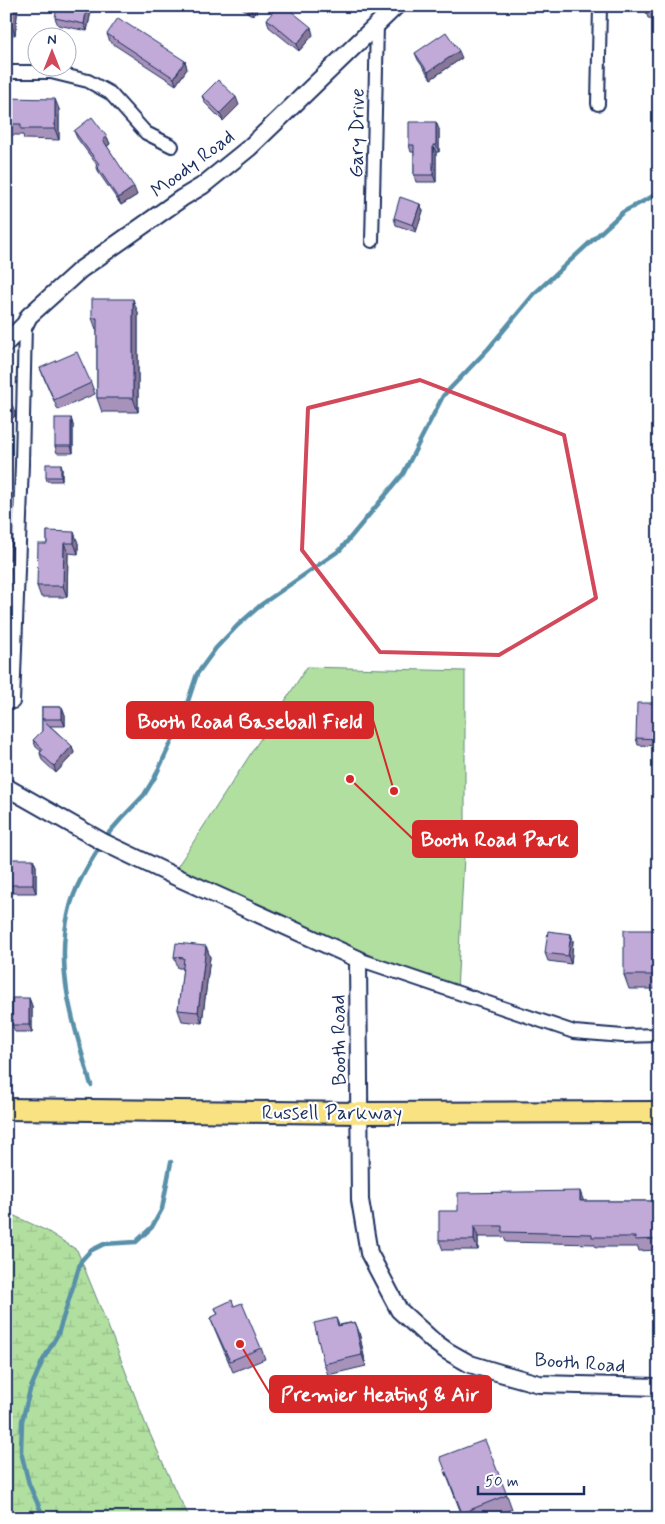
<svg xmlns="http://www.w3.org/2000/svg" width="665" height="1524" font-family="Mynerve,sans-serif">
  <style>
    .wetland { fill: url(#wetland-marsh); stroke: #66877e }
    .green { fill: #b1df9f; stroke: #66877e }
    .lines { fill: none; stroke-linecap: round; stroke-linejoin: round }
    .stream { stroke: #5890a9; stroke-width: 4.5 }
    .minor-casing { stroke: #1b2f5e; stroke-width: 16 }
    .tertiary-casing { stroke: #1b2f5e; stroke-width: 20 }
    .primary-casing { stroke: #1b2f5e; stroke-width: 24 }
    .minor { stroke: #fff; stroke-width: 12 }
    .tertiary { stroke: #fff; stroke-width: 16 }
    .primary { stroke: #f8e281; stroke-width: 20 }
    .wall { fill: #a792ba; stroke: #1b2f5e }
    .shaded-wall { fill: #887797; stroke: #1b2f5e }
    .building { fill: #c2aad8; stroke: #1b2f5e }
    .marked { fill: none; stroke: #d1495b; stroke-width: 4; stroke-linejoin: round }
    .labels { text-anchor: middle; stroke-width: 4.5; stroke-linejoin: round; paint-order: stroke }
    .street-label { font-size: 20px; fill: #1b2f5e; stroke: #fff }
    .leader { fill: none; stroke: #d62828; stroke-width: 2 }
    .callout-dot { fill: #d62828; stroke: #fff; stroke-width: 2 }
    .callout { fill: #d62828; stroke: #d62828; stroke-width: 2 }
    .callout-label { font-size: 21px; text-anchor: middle; font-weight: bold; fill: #fff }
  </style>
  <defs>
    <pattern id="wetland-marsh" width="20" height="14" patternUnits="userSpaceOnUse" patternTransform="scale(1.25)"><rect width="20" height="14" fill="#b1df9f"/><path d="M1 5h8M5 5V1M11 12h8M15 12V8" fill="none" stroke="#98c08b"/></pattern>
  </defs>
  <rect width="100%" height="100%" fill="#fff"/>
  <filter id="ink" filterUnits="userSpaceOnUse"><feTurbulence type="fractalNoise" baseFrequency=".02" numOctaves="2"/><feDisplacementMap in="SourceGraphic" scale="10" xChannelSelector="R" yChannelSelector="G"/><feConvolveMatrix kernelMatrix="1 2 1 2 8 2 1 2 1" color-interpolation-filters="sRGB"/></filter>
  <g filter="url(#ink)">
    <path class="wetland" d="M6,1212L47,1231L77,1250L112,1336L146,1425L176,1492L190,1518H6Z"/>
    <path class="green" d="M307,667L465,671V837L457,992L358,959L172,875Z"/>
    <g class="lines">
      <g class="stream">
        <path d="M107,835L121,819L144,795L155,777L182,719L197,674L216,648L238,625L262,604L340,550L403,474L443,396L488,349L534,294L623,212L659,193"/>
        <path d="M91,1085C75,1029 54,970 69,911C74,888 88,865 101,845"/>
        <path d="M44,1518L29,1484L21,1452L22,1421L30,1390L43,1360L58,1334L81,1261L90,1251L104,1244L136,1242L152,1227L162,1209L171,1162"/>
      </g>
      <g class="minor-casing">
        <g id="minor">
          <path d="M6,72H51L88,81L110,93L146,133L172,146"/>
          <path d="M598,104L600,6"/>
          <path d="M372,241L377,25"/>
          <path d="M13,702L22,464L25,324"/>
          <path d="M358,959L574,1032L623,1036L659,1035"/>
        </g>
      </g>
      <g class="tertiary-casing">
        <g id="tertiary">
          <path d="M6,343L25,324L29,316L80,270L182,198L202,186L249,148L396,6"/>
          <path d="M6,787L103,842L172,875L358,959L360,1200L369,1253L399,1310L433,1341L447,1351L470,1364L500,1373L539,1384L659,1387"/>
        </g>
      </g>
      <g class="primary-casing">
        <path id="primary" d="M6,1109L360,1113L659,1112"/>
      </g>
      <use href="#minor" class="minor"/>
      <use href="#tertiary" class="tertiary"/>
      <use href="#primary" class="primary"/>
    </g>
    <g class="wall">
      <path d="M6,6H18L15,35L6,34Z"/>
      <path d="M239,6H259L253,16Z"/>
      <path d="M659,6V19L648,18L645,8Z"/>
      <path d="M91,11L87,31L58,25L55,18Z"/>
      <path d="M267,19L313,35L299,51L269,27Z"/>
      <path d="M107,34L185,61L187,69L176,85L110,42Z"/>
      <path d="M415,53L462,58L431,79L418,60Z"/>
      <path d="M202,96L239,105L223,121L205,103Z"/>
      <path d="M6,98L59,109V140L24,139L23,135H6Z"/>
      <path d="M439,129V152H436V182H416L414,175V152H411L409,145Z"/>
      <path d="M74,131L107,137L110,144L107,146L137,195L121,205L99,173L96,165H97L77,138Z"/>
      <path d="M420,204L423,211L416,232L396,225L394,218Z"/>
      <path d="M138,313V412H102L97,398V332L92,318Z"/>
      <path d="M40,368L91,383L95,394L58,410L44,378Z"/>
      <path d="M71,418L73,425V453H57L55,446Z"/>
      <path d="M61,464L62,468V481H47L46,477Z"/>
      <path d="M47,531L78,543V554L68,553L67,597H41L37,586L47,544Z"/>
      <path d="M6,532H8L11,539L10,560H6Z"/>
      <path d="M659,703V746L638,745L636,738Z"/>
      <path d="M42,707H62L65,715V726H50L72,746L74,753L56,773L42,760L40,753L41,751L36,747L33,740L42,731Z"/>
      <path d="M33,859L36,866V893H10L7,885Z"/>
      <path d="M659,930V989H629L624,975Z"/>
      <path d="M571,934L573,941L571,964L548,961L545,953Z"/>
      <path d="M206,946L210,957L202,1023L182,1021L178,1010L183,968H178L174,957Z"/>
      <path d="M29,998L32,1006V1032H15L12,1025Z"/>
      <path d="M584,1201H659V1304L657,1300V1250L639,1251L638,1247H596L594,1244L506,1242L504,1237H478V1250H443L439,1240L458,1211Z"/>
      <path d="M215,1308L261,1348L265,1359L233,1372L210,1318L218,1315Z"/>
      <path d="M336,1318L339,1325L355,1322L359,1332L366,1366L328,1375L324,1364Z"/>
      <path d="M445,1471L507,1495L512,1509L489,1518H463Z"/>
    </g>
    <g class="shaded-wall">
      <path d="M13,6H18L15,35L11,24Z"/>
      <path d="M87,6H89L91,11L87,31L84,24Z"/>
      <path d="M252,6H259L253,16L250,8Z"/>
      <path d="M311,27L313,35L299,51L297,44Z"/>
      <path d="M459,51L462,58L431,79L428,72Z"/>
      <path d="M185,61L187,69L176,85L174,78Z"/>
      <path d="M236,97L239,105L223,121L220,113Z"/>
      <path d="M55,99L59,109V140L55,129Z"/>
      <path d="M436,122L439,129V152L436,145Z"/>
      <path d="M107,137L110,144L106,147L103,140Z"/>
      <path d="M433,145L436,152V182L433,175Z"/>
      <path d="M134,187L137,195L121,205L118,198Z"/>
      <path d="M420,204L423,211L416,232L413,225Z"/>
      <path d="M133,299L138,313V412L133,398Z"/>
      <path d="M12,405L15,412V416L6,425V415Z"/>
      <path d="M71,418L73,425V453L71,446Z"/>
      <path d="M61,464L62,468V481L61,477Z"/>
      <path d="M8,532L11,539L10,560L8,553Z"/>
      <path d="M74,532L78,543V554L74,543Z"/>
      <path d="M64,543L68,553L67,597L63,586Z"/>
      <path d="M62,707L65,715V726L62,719Z"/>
      <path d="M72,746L74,753L56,773L54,766Z"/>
      <path d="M33,859L36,866V893L33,885Z"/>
      <path d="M571,934L573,941L571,964L568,956Z"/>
      <path d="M206,946L210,957L202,1023L198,1012Z"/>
      <path d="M29,998L32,1006V1032L29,1025Z"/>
      <path d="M580,1191L584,1202L580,1201Z"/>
      <path d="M474,1226L478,1237V1250L474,1240Z"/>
      <path d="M355,1322L359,1332L366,1366L362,1355Z"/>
    </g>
    <g class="building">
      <path d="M6,6H13L11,24H6Z"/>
      <path d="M57,6H87L84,24L55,18Z"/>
      <path d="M278,6H285L311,27L297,44L267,19Z"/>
      <rect x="645" y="6" width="14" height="2"/>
      <path d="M118,18L185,61L174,78L107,34Z"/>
      <path d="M446,32L459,51L428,72L415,53Z"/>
      <path d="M218,80L236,97L220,113L202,96Z"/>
      <path d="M6,98L55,99V129H21V124H6Z"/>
      <path d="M92,117L107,137L103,140L134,187L118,198L96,165L99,164L74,131Z"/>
      <path d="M409,122H436V145H433V175H414V145H409Z"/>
      <path d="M400,197L420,204L413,225L394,218Z"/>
      <path d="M92,299H133V398H97V318H92Z"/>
      <path d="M77,352L91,383L54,400L40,368Z"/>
      <path d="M6,400L12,405V409L6,415Z"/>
      <rect x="55" y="418" width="16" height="28"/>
      <rect x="46" y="464" width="15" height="13"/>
      <path d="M47,531L74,532V543H64L63,586H37L38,544H47Z"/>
      <rect x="6" y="532" width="2" height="21"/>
      <path d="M637,703H659V739L636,738Z"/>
      <path d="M42,707H62V719H42L72,746L54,766L40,753L43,749L33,740L42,731Z"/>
      <rect x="7" y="859" width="26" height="26"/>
      <rect x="624" y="930" width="35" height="45"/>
      <path d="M548,931L571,934L568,956L545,953Z"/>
      <path d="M176,943L206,946L198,1012L178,1010L184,958L174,957Z"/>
      <rect x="12" y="998" width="17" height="27"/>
      <path d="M580,1191V1201H659V1300H657V1239L635,1240V1237H592V1234L502,1232V1226H474V1240H439V1211H458V1193Z"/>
      <path d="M232,1300L234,1306L242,1303L261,1348L230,1361L210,1318L218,1314L215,1308Z"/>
      <path d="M336,1318L338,1326L355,1322L362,1355L324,1364L314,1323Z"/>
      <path d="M485,1440L507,1495L462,1513L440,1457Z"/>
    </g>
  </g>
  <path class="marked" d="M420,380L564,435L596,598L499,655L380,652L302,550L308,408Z"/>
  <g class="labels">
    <g class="street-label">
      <text transform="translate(356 133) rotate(-89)" y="7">Gary Drive</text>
      <text transform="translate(192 163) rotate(-37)" y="7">Moody Road</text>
      <text transform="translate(338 1040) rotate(-91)" y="7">Booth Road</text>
      <text x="332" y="1119">Russell Parkway</text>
      <text transform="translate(580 1362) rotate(4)" y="7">Booth Road</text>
    </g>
  </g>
  <path class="leader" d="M394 791L373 720M350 779L413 839M240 1344L270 1394"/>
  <g class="callout-dot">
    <circle cx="394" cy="791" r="5"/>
    <circle cx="350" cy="779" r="5"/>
    <circle cx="240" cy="1344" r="5"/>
  </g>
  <g class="callout">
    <rect x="127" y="702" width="246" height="36" rx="5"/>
    <rect x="413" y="821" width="164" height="36" rx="5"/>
    <rect x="270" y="1376" width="221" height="36" rx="5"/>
  </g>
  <g class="callout-label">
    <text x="250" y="728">Booth Road Baseball Field</text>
    <text x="495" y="846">Booth Road Park</text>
    <text x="380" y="1401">Premier Heating &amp; Air</text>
  </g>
  <rect width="665" height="1524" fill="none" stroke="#fff" stroke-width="25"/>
  <rect x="12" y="12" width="640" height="1499" fill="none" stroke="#1b2f5e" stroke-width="2" filter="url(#ink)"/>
  <g transform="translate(52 52)"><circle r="24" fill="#ffffff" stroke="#a4acbf"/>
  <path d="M0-4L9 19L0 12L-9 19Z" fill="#d1495b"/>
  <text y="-8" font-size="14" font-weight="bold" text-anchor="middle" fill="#1b2f5e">N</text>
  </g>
  <path d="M478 1486v8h106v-8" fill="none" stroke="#1b2f5e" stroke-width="2.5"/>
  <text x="485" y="1486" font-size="15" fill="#1b2f5e" stroke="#ffffff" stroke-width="4" paint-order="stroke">50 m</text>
</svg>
